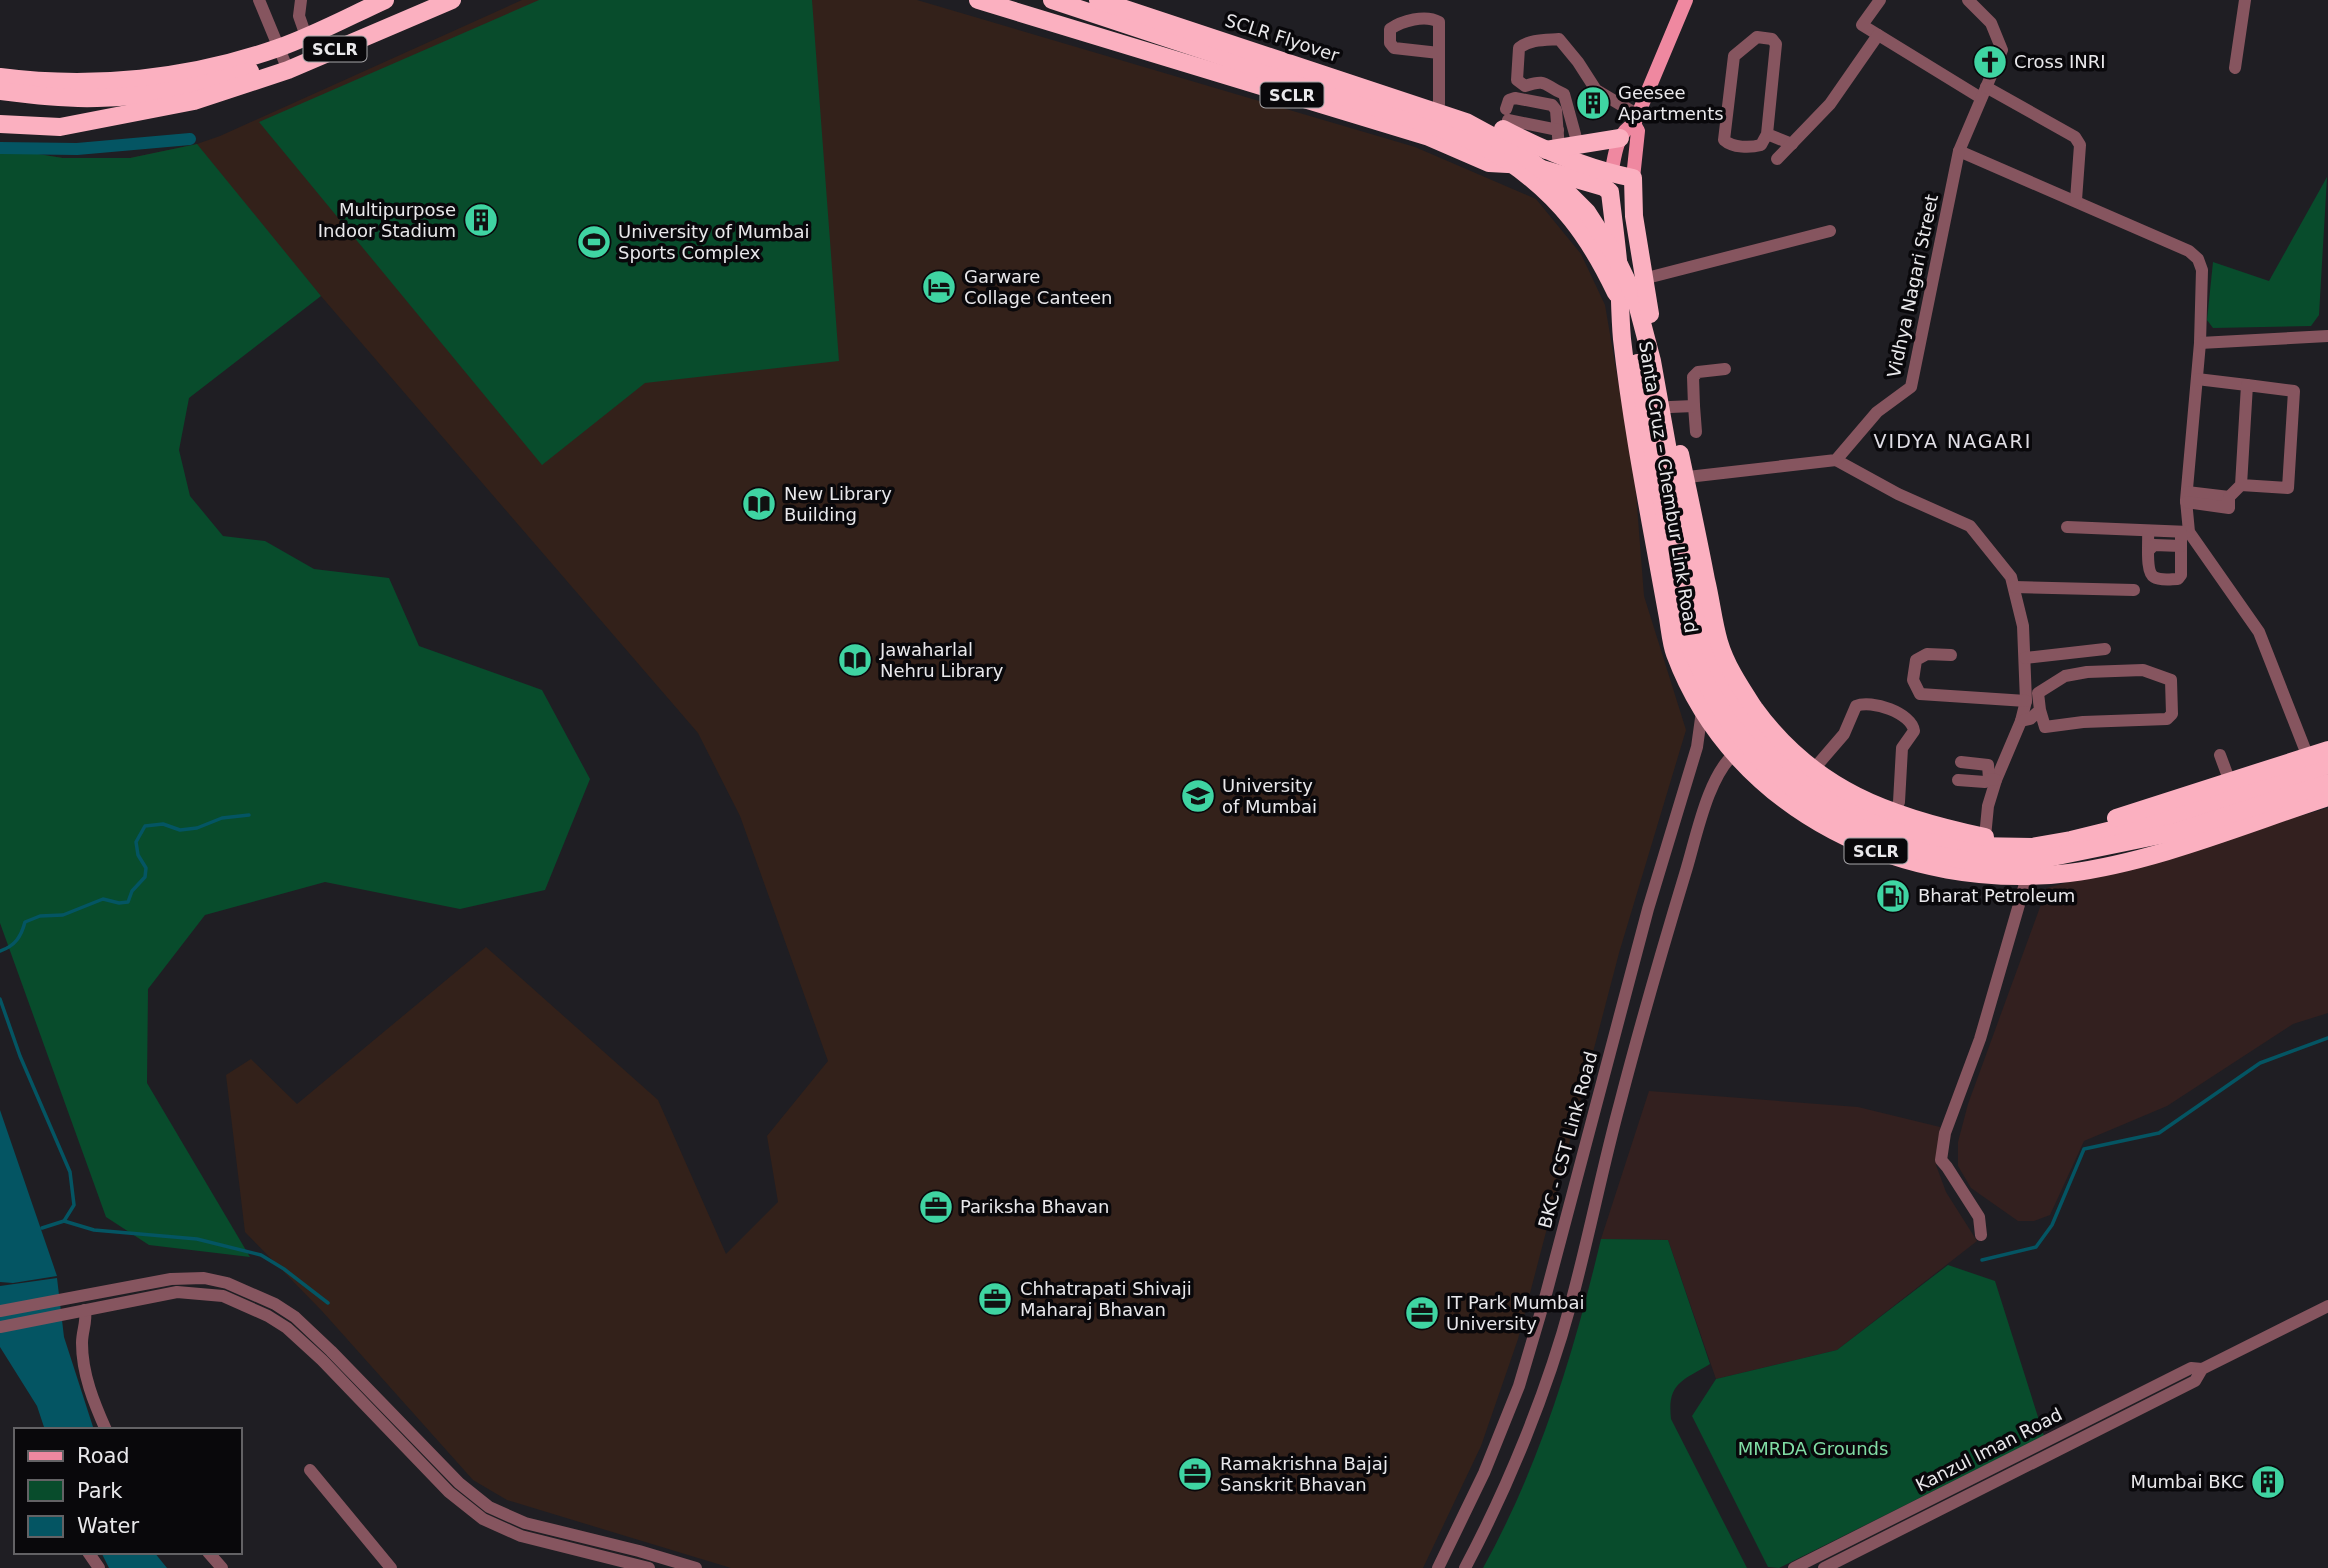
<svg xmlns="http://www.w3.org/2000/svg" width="2328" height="1568" font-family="'DejaVu Sans',sans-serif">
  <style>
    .commercial { fill: #33201f }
    .education { fill: #33211a }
    .green { fill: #084c2c }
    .water { fill: #045563 }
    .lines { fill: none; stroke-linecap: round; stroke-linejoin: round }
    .stream { stroke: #045563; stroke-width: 3.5 }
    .canal { stroke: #045563; stroke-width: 12 }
    .minor { stroke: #86555f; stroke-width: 12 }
    .major { stroke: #ef88a0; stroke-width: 14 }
    .highway { stroke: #fbb0c0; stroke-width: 18 }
    .labels { text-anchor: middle; stroke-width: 7; stroke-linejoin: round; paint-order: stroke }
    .shield { fill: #09080b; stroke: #a6a5a8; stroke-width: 2 }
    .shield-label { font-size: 16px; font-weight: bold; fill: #e9e8eb }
    .street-label { font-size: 18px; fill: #e9e8eb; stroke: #09080b }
    .poi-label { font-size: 18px; fill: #e9e8eb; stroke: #09080b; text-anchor: start }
    .park-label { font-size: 18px; fill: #81dda5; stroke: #09080b }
    .neighbourhood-label { font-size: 19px; letter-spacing: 2px; fill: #e0dee5; stroke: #09080b }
  </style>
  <rect width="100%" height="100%" fill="#1f1e23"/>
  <g class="commercial">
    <path d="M2328,808V1013L2293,1024L2167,1106L2084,1141L2050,1215L2034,1221H2018L1971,1188L1958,1166V1142L1968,1104L2047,888Z"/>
    <path d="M1649,1091L1858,1107L1940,1127L1936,1165L1946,1192L1977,1241L1837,1350L1716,1379L1668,1240L1601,1239Z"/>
  </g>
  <path class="education" d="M522,0H917L1415,147L1536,199L1581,254L1605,305L1635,480L1644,596L1686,730L1619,953L1518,1339L1481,1446L1423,1568H731L507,1500L473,1480L322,1311L245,1232L226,1075L251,1059L297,1104L486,947L658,1100L726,1254L778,1202L767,1136L828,1061L740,816L698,733L289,259L0,148L63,158H130L197,144L220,136Z"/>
  <g class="green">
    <path d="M539,0H812L839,361L645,383L542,465L259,122Z"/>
    <path d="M197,144L321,296L189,398L179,450L190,496L223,536L265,541L314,569L389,578L419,646L542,690L590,779L545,890L460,909L325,882L205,915L148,989L147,1083L250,1257L149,1245L106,1217L0,923V148L63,158H130Z"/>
    <path d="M2327,177L2319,315L2311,326L2213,328L2207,320L2213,262L2269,281Z"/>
    <path d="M1601,1239L1668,1240L1710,1364C1682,1381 1667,1383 1671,1419L1747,1568H1483C1540,1465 1574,1352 1601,1239Z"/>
    <path d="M1948,1265L1995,1281L2044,1436L1779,1568L1768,1567L1692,1416L1716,1379L1837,1350Z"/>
  </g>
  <g class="water">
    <path d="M0,1110L57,1276L13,1283L0,1282Z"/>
    <path d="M57,1278L64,1337L94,1430H45L37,1406L0,1347V1286Z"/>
    <path d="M101,1552H154L167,1568H109Z"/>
  </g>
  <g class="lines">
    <g class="stream">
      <path d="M0,951C15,946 21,937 25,922L40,916L63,915L103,899L119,903L128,902L132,891L145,877L146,868L138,855L136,842L145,826L163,824L180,830L197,828L222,818L249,815"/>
      <path d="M0,999L20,1056L70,1172L74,1205L64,1221L42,1228"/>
      <path d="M64,1221L94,1230L197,1239L261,1255L284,1269L328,1303"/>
      <path d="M1982,1260L2036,1247L2052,1225L2084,1149L2159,1133L2260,1063L2328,1038"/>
    </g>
    <path class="canal" d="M0,148L77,149L190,139"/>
    <g class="minor">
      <path d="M259,0L288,70"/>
      <path d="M301,0L299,16L306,36"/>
      <path d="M1880,0L1862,25L1981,98"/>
      <path d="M1968,0L1991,23L2002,50L1959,151L2189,251L2198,259L2202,270L2200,343L2186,500L2189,532L2259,632L2308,757"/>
      <path d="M1439,53L1394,48L1390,43V29C1402,21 1425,14 1439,22C1439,49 1439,77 1439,104"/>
      <path d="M2235,68L2245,0"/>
      <path d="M1986,87L2075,137L2080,145L2076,200"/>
      <path d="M1506,109L1509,100L1515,98L1552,105L1556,110L1559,149"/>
      <path d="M1508,120L1558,130"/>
      <path d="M1767,134L1776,44L1772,39L1757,37L1734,56L1724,140C1733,148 1750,148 1761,145L1767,134L1792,144"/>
      <path d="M1578,145L1564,94C1543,86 1549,78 1525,86L1517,80L1519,48C1530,39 1546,40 1559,39L1578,62L1596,90L1638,115"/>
      <path d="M1777,159L1830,104L1878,35"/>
      <path d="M1643,279L1830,231"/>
      <path d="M2200,343L2328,336"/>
      <path d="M2197,379L2247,385"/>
      <path d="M1694,406L1696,432"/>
      <path d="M1670,407L1694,406L1693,377L1698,372L1725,369"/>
      <path d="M1836,460L1898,494L1970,526L2011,577L2023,626L2026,701L2021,721L1996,780L1988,806L1985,837"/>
      <path d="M1679,478L1836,460L1877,412L1911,387L1959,151"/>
      <path d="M2187,492L2229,497"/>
      <path d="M2186,502L2229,508V497L2241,485L2288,488L2294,391L2247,385L2241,485"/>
      <path d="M2067,527L2189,532"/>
      <path d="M2148,531C2149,541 2145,572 2154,577C2160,581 2171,579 2178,579L2181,575V532"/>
      <path d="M2148,551L2154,545L2181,546"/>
      <path d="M2014,587L2134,590"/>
      <path d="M1951,655L1927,654L1916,660L1913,680L1920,694L2026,701"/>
      <path d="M2025,658L2105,649"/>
      <path d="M2021,721L2030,719L2040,710L2038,693L2065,676L2087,672L2143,670L2171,680L2172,714L2167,719L2083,722L2045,727L2040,710"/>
      <path d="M2220,755L2230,782"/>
      <path d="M1961,762L1988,765L1989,779"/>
      <path d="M1813,770L1844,734L1856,706C1871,699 1912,713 1914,731L1902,748L1899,802L1894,814"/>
      <path d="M1958,780L1985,782L1989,779L1996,780"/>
      <path d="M1981,1235L1979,1217L1947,1167L1941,1160L1945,1133L1980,1039L2027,877"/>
      <path d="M85,1310C87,1322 82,1331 82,1343C82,1374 94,1403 106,1430"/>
      <path d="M0,1311L171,1279L204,1278L227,1283L275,1304L295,1317L331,1351L459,1483L489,1507L525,1523L639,1551L696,1568"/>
      <path d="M0,1327L177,1292L223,1296L268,1316L287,1328L322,1360L449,1492L483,1519L521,1536L649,1568"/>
      <path d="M310,1470L391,1568"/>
      <path d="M88,1552L99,1568"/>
      <path d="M208,1552L222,1568"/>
      <path d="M1438,1568L1484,1473L1519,1386L1545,1298L1648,909L1697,747L1702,711"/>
      <path d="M1465,1568C1508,1487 1547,1392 1571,1303C1589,1237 1602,1169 1620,1103C1640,1026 1662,950 1685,874C1696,839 1707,777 1735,753"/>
      <path d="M1794,1568L2177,1375L2191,1368L2202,1369"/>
      <path d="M1824,1568L2195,1381L2202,1369L2328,1306"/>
    </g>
    <g class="major">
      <path d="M1611,174C1615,156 1616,133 1634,124L1686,0"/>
      <path d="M1633,178L1638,131L1634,124"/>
    </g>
    <g class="highway">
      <path d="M978,0L1429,137L1489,163L1528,165L1604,187L1610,192C1613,219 1617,245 1619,272C1620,294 1620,317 1622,339C1630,410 1643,481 1656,552C1660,574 1664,596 1668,618C1670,630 1671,643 1675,654C1734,813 1907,893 2069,873C2155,862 2245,824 2328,797"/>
      <path d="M1052,0L1460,135C1476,144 1493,151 1508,161C1560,197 1589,236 1616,293"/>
      <path d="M1098,0L1466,122L1514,148L1554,179L1587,212L1614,254L1636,300L1652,361L1701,636L1720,679L1741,714L1774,753L1817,790L1893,828L1932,840L1973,846L2032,847L2071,840L2169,816L2328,765"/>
      <path d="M0,77C92,89 190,79 278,48C315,35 350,16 385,0"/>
      <path d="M0,91C32,95 65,99 97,98C149,97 201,87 250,71"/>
      <path d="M0,124L60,127L194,101L288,70L452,0"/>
      <path d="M1503,129C1545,151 1587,169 1633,178L1634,216L1650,314"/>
      <path d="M1546,150L1620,138"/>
      <path d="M1637,363L1687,640L1707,685L1729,722L1763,763L1809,802L1888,841L1929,854L1972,861H2033L2175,832L2328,783"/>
      <path d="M1680,454C1689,496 1698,538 1706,580C1711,600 1713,622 1719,642C1726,666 1741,688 1754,708C1813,790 1890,817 1985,837"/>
      <path d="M2116,818L2328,750"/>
    </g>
  </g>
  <defs>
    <g id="church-disc" transform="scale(1.75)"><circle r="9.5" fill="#3fd4a2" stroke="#09080b"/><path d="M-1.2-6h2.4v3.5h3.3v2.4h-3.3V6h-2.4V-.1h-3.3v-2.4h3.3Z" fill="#111"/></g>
    <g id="building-disc" transform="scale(1.75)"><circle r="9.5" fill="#3fd4a2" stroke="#09080b"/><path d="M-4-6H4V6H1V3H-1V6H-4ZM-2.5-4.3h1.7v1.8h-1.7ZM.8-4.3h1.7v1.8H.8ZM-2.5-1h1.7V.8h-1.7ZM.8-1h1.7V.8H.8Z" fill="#111"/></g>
    <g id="stadium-disc" transform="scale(1.75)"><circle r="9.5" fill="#3fd4a2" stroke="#09080b"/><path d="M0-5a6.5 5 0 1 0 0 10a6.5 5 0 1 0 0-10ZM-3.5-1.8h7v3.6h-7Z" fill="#111"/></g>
    <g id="hotel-disc" transform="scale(1.75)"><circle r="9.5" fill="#3fd4a2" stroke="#09080b"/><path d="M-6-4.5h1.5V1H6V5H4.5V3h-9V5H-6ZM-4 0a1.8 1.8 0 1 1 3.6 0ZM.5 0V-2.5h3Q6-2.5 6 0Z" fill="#111"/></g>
    <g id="library-disc" transform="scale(1.75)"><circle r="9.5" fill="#3fd4a2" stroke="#09080b"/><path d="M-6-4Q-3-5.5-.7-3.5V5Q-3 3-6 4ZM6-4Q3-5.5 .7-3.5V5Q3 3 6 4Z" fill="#111"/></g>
    <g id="university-disc" transform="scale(1.75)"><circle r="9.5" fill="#3fd4a2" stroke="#09080b"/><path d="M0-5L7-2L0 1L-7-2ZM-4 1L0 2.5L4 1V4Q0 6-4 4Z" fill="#111"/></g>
    <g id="fuel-disc" transform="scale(1.75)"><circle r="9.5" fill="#3fd4a2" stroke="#09080b"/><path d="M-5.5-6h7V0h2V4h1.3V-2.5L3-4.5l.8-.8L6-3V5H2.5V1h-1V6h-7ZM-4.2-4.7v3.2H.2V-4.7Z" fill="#111"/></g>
    <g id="office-disc" transform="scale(1.75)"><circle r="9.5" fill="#3fd4a2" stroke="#09080b"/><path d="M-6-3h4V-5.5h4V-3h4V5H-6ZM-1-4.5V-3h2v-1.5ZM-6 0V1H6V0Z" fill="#111"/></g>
  </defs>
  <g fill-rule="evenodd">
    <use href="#church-disc" x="1990" y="62"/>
    <use href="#building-disc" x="1593" y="103"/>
    <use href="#building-disc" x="481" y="220"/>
    <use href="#stadium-disc" x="594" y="242"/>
    <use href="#hotel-disc" x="939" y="287"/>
    <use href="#library-disc" x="759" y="504"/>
    <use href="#library-disc" x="855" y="660"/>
    <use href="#university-disc" x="1198" y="796"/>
    <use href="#fuel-disc" x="1893" y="896"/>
    <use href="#office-disc" x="936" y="1207"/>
    <use href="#office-disc" x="995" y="1299"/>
    <use href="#office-disc" x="1422" y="1313"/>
    <use href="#office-disc" x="1195" y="1474"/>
    <use href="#building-disc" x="2268" y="1482"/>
  </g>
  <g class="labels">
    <g class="shield">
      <rect x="303.5" y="36.5" width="63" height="25" rx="5"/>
      <rect x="1260.5" y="82.5" width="63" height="25" rx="5"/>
      <rect x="1844.5" y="838.5" width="63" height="25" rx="5"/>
    </g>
    <g class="shield-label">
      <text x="335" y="55">SCLR</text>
      <text x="1292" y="101">SCLR</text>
      <text x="1876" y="857">SCLR</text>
    </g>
    <g class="street-label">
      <text transform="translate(1282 38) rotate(18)" y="6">SCLR Flyover</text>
      <text transform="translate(1913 286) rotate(-78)" y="6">Vidhya Nagari Street</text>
      <text transform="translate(1668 487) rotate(81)" y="6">Santa Cruz – Chembur Link Road</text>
      <text transform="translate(1568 1140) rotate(-75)" y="6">BKC - CST Link Road</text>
      <text transform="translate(1989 1450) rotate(-27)" y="6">Kanzul Iman Road</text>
    </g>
    <g class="poi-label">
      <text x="2014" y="68">Cross INRI</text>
      <text x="1618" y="99">Geesee<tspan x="1618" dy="21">Apartments</tspan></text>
      <text x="456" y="216" text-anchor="end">Multipurpose<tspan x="456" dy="21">Indoor Stadium</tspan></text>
      <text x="618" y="238">University of Mumbai<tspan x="618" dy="21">Sports Complex</tspan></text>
      <text x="964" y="283">Garware<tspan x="964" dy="21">Collage Canteen</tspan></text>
      <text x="784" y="500">New Library<tspan x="784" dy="21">Building</tspan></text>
      <text x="880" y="656">Jawaharlal<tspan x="880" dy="21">Nehru Library</tspan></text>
      <text x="1222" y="792">University<tspan x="1222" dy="21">of Mumbai</tspan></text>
      <text x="1918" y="902">Bharat Petroleum</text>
      <text x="960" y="1213">Pariksha Bhavan</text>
      <text x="1020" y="1295">Chhatrapati Shivaji<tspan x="1020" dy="21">Maharaj Bhavan</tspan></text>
      <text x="1446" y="1309">IT Park Mumbai<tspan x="1446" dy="21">University</tspan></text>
      <text x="1220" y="1470">Ramakrishna Bajaj<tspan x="1220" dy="21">Sanskrit Bhavan</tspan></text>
      <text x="2244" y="1488" text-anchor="end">Mumbai BKC</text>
    </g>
    <g class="park-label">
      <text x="1813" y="1455">MMRDA Grounds</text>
    </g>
    <g class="neighbourhood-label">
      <text x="1953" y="448">VIDYA NAGARI</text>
    </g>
  </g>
  <rect x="14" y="1428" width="228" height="126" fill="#09080b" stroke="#636265" stroke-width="2"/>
  <rect x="28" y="1451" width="35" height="10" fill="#ef88a0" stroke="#636265" stroke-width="2"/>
  <text x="77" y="1463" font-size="21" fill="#e9e8eb">Road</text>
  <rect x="28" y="1480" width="35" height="21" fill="#084c2c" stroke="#636265" stroke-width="2"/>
  <text x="77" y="1498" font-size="21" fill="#e9e8eb">Park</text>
  <rect x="28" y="1516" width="35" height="21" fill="#045563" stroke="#636265" stroke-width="2"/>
  <text x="77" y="1533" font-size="21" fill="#e9e8eb">Water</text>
</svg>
